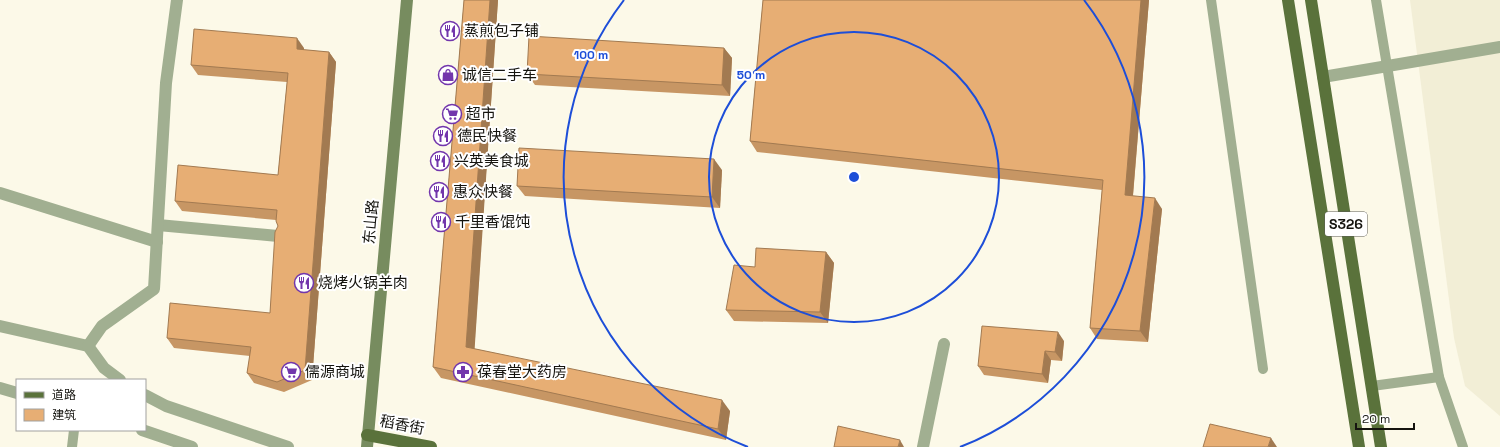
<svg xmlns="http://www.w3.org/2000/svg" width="1500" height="447" font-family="'Space Grotesk','Noto Sans SC',sans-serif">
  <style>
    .built { fill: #f2eed6 }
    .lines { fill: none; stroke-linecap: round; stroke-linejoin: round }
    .lane { stroke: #a1af91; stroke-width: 10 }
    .street { stroke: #a1af91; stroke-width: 12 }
    .secondary { stroke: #778c5f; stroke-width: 12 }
    .primary { stroke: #5a723b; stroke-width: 12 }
    .wall { fill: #c79664 }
    .shaded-wall { fill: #a27a51 }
    .building { fill: #e7ae74; stroke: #a27a51 }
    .ring { fill: none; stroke: #1d4ed8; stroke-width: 2 }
    .labels { text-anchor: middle; stroke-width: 4; stroke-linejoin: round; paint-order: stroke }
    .shield { fill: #fff; stroke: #5b5a57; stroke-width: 1 }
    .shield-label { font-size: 14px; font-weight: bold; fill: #15140f }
    .poi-label { font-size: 15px; fill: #15140f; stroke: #fff; text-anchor: start }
    .street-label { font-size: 15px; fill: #15140f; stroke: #fff }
    .centre { fill: #1d4ed8; stroke: #fff; stroke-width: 2 }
    .ring-label { font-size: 12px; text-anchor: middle; font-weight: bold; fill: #1d4ed8; stroke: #fff; stroke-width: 4; stroke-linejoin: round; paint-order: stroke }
  </style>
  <rect width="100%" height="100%" fill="#fcf9e8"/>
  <path class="built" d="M1410,0H1500V416L1465,386L1454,338Z"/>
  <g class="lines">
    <g class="lane">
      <path d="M1211,0L1263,369"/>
      <path d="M1376,0L1439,377L1463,447"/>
      <path d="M1372,386L1439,377"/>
      <path d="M72,447L74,430"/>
    </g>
    <g class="street">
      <path d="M1323,77L1500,47"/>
      <path d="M0,193L157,242"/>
      <path d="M158,225L278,236"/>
      <path d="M0,326L88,346L104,368L120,380"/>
      <path d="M88,346L102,326L154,289L166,83L177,0"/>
      <path d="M0,388L17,393"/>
      <path d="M145,395L166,406L288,447"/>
      <path d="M142,430L192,447"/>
      <path d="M923,447L944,344"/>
    </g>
    <path class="secondary" d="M367,447L407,0"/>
    <g class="primary">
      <path d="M1288,0L1359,447"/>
      <path d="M1311,0L1381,447"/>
      <path d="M367,435L431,447"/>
    </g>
  </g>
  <g class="wall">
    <path d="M464,0H498L474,349L730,411L726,440L441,378L433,367Z"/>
    <path d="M763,0H1149L1133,196L1162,209L1148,342L1097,339L1090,328L1102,190L757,152L750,141Z"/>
    <path d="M304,48V50L329,52L336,62L312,380L284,392L254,383L247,373L250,356L174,348L167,338L270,313L278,226L276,220L182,211L175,201L278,175L287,82L198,75L191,65Z"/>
    <path d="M724,48L732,58L730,96L535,85L527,74Z"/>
    <path d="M722,170L720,208L525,196L517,186Z"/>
    <path d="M826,252L834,263L828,323L734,321L726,310L755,267Z"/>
    <path d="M1064,341L1062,361L1051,360L1048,383L984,375L978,366Z"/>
  </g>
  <g class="shaded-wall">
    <path d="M490,0H498L474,358L466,347Z"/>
    <path d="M1141,0H1149L1132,206L1125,195Z"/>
    <path d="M297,38L304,48V59L297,49Z"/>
    <path d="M724,48L732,58L730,96L722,85Z"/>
    <path d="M329,52L336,62L312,380L305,370Z"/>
    <path d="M714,159L722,170L720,208L712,197Z"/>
    <path d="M1155,198L1162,209L1148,342L1140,331Z"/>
    <path d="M826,252L834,263L828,323L820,312Z"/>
    <path d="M1058,332L1064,341L1062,361L1055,352Z"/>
    <path d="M1045,351L1051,360L1048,383L1042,374Z"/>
    <path d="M722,400L730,411L726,440L718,429Z"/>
    <path d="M1271,438L1277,447H1268Z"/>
    <path d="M900,440L904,447H898Z"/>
  </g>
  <g class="building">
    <path d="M464,0H490L466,347L722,400L718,429L433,367Z"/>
    <path d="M763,0H1141L1125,195L1155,198L1140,331L1090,328L1103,180L750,141Z"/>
    <path d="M194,29L297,38V49L329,52L305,370L277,382L247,373L251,347L167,338L170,303L270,313L275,232L278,226L276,221L277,210L175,201L178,165L278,175L288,73L191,65Z"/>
    <path d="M529,36L724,48L722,85L527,74Z"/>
    <path d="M519,148L714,159L712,197L517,186Z"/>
    <path d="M756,248L826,252L820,312L726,310L734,265L755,267Z"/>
    <path d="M982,326L1058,332L1055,352L1045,351L1042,374L978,366Z"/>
    <path d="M1210,424L1271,438L1268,447H1203Z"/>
    <path d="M838,426L900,440L898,447H834Z"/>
  </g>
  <g class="ring">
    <circle cx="854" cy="177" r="145"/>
    <path d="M748 447A290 290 0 0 1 624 0M1084 0A290 290 0 0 1 960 447"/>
  </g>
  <defs>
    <g id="restaurant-ring" transform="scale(1)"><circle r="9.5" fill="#fff" stroke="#7236ac" stroke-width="1.5"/><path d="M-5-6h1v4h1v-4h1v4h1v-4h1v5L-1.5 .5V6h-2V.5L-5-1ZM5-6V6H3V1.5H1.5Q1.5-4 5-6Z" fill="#7236ac"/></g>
    <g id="shop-ring" transform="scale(1)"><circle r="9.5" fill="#fff" stroke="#7236ac" stroke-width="1.5"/><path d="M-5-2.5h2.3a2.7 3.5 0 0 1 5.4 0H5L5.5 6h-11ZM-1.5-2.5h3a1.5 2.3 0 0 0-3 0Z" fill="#7236ac"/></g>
    <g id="supermarket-ring" transform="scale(1)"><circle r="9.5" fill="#fff" stroke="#7236ac" stroke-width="1.5"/><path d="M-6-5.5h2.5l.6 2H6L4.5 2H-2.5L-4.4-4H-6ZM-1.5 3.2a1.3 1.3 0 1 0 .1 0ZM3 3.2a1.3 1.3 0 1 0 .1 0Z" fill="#7236ac"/></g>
    <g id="pharmacy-ring" transform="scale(1)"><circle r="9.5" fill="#fff" stroke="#7236ac" stroke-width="1.5"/><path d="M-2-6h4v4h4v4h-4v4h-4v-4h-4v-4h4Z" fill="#7236ac"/></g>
  </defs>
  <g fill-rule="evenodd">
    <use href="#restaurant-ring" x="450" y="31"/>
    <use href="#shop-ring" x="448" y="75"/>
    <use href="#supermarket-ring" x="452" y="114"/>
    <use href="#restaurant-ring" x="443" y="136"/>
    <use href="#restaurant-ring" x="440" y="161"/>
    <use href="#restaurant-ring" x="439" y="192"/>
    <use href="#restaurant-ring" x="441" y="222"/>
    <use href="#restaurant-ring" x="304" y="283"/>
    <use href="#supermarket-ring" x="291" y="372"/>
    <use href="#pharmacy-ring" x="463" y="372"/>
  </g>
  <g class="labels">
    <rect class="shield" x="1325" y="212" width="42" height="24" rx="3"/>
    <g class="shield-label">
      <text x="1346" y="229">S326</text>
    </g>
    <g class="poi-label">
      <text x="464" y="36">蒸煎包子铺</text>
      <text x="462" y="80">诚信二手车</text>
      <text x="466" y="119">超市</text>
      <text x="457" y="141">德民快餐</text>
      <text x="454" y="166">兴英美食城</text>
      <text x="453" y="197">惠众快餐</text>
      <text x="455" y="227">千里香馄饨</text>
      <text x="318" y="288">烧烤火锅羊肉</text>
      <text x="305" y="377">儒源商城</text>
      <text x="477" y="377">葆春堂大药房</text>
    </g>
    <g class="street-label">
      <text transform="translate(371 222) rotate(-85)" y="5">东山路</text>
      <text transform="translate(402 425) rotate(11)" y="5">稻香街</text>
    </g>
  </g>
  <circle cx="854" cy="177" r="6" class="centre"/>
  <g class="ring-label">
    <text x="591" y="59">100 m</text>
    <text x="751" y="79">50 m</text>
  </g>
  <rect x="16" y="379" width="130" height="52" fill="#ffffff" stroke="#a1a19f"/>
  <rect x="24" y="392" width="20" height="6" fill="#5a723b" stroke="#a1a19f"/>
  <text x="52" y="399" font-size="12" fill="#15140f">道路</text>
  <rect x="24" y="409" width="20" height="12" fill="#e7ae74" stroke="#a1a19f"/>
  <text x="52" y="419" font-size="12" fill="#15140f">建筑</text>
  <path d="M1356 423v6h58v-6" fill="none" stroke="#15140f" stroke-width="2"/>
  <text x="1362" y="423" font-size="12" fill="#15140f" stroke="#ffffff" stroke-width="3" paint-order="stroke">20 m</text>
</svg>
